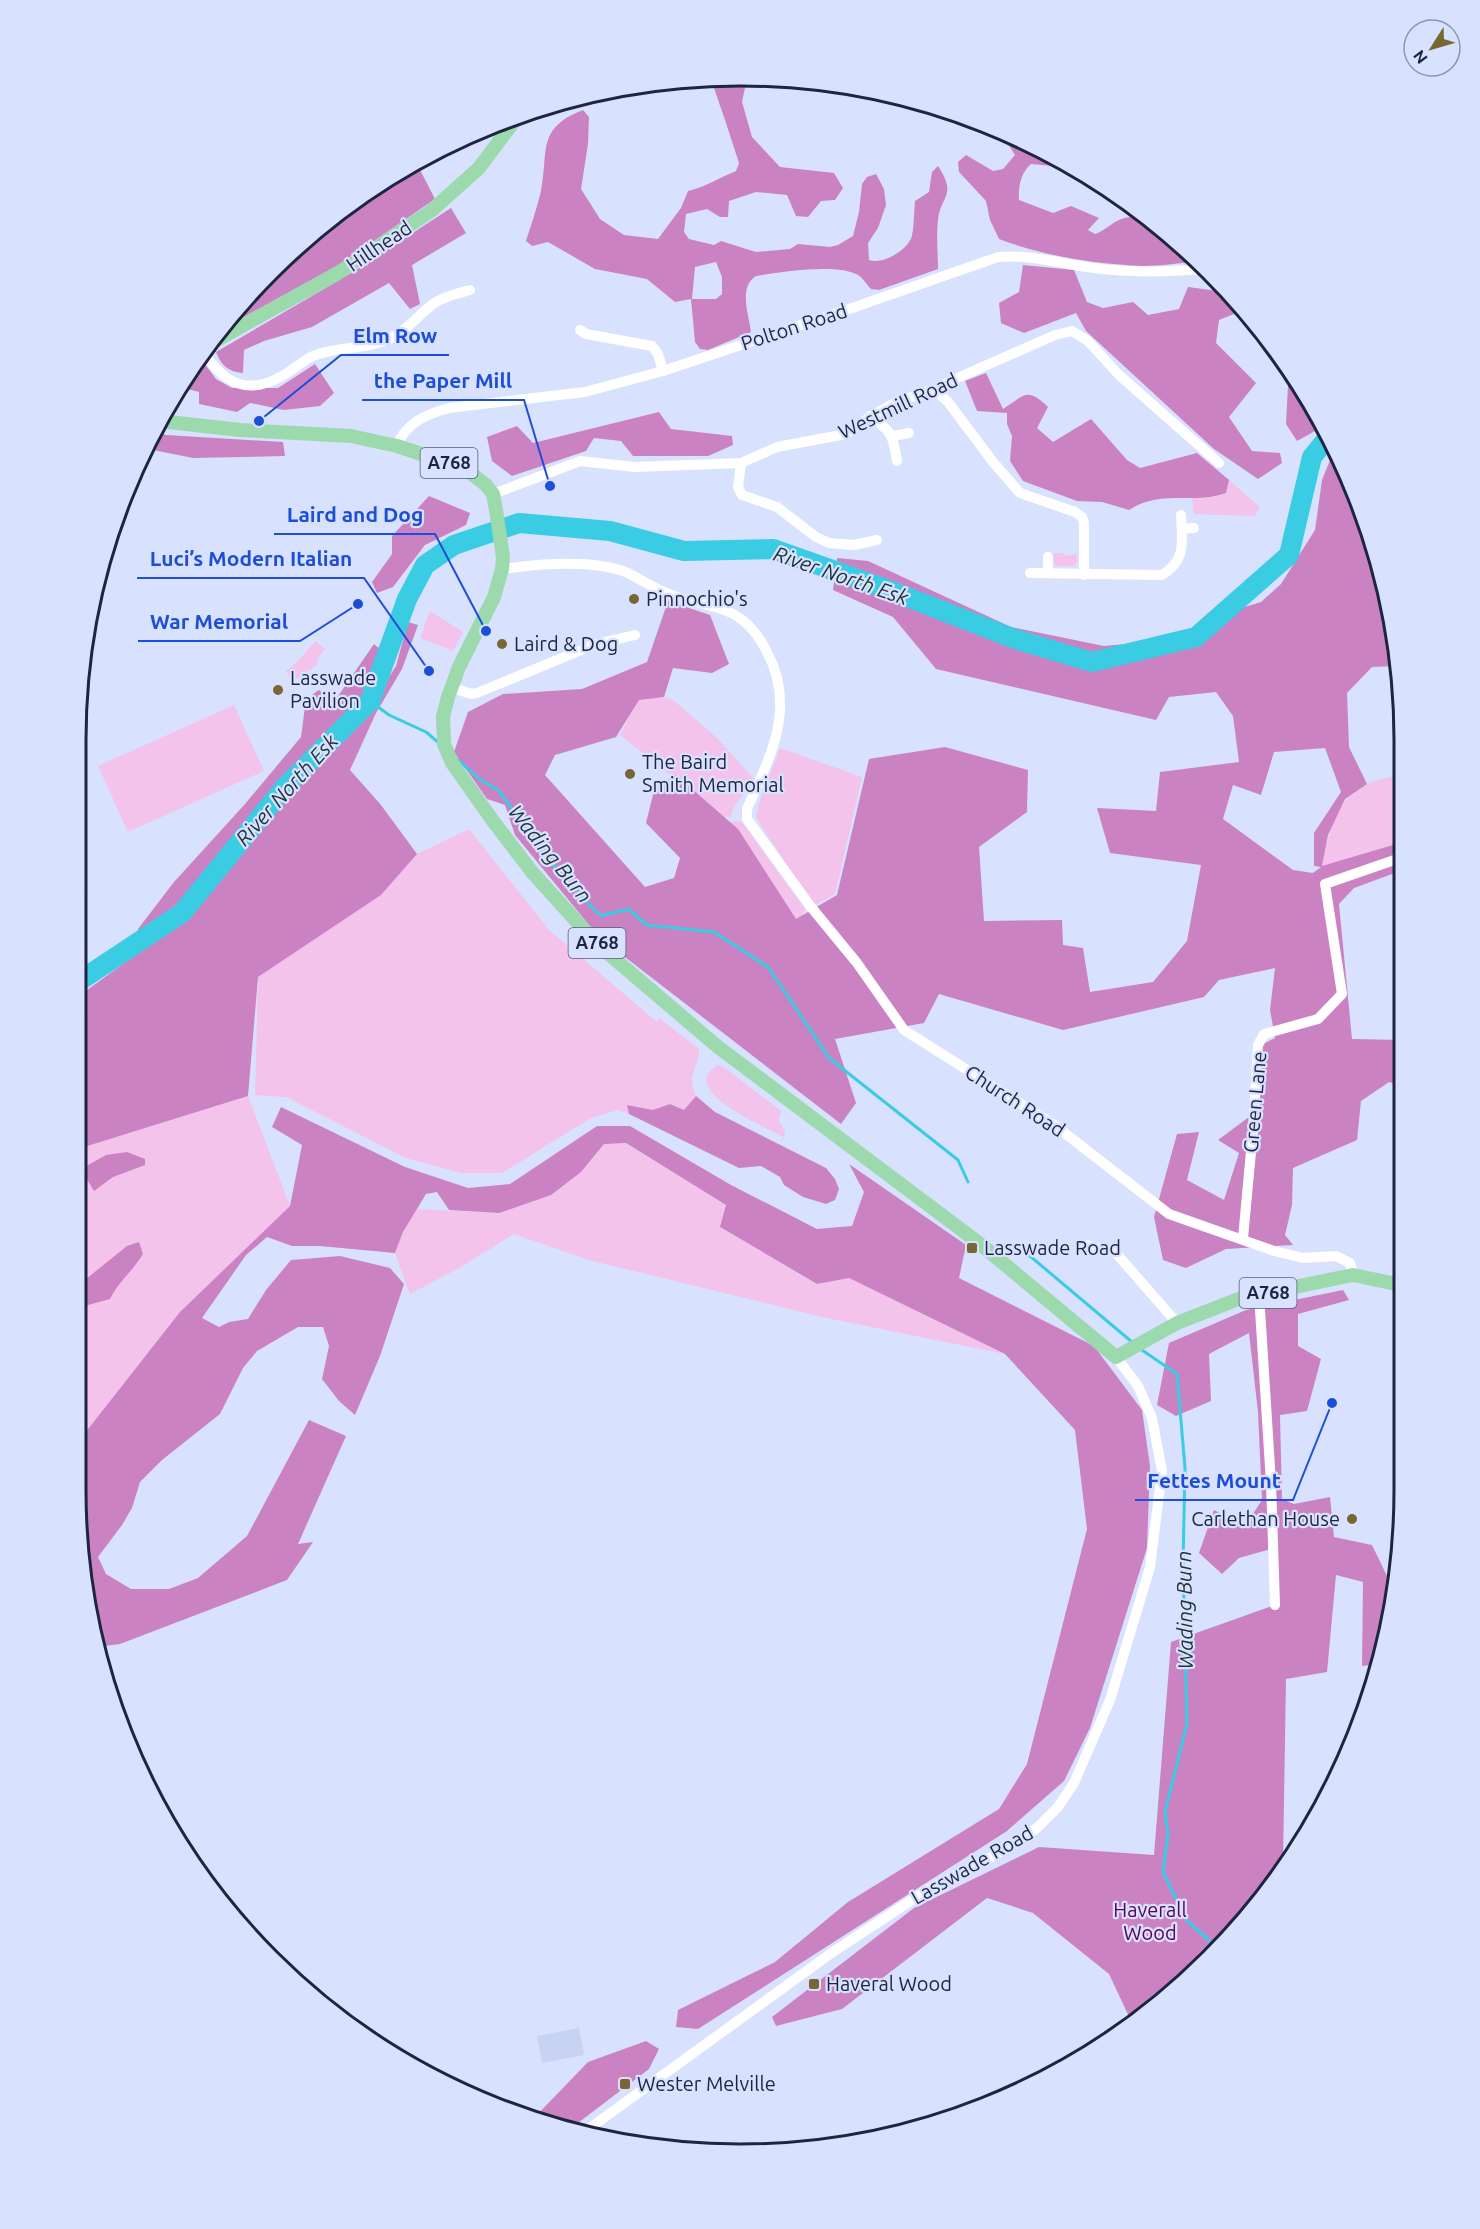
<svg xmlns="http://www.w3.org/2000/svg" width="1480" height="2229" font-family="Ubuntu,sans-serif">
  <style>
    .built { fill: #c8d2f1 }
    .green { fill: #f3c3ec }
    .forest { fill: #cb82c3; fill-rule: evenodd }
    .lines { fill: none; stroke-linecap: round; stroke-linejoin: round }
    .stream { stroke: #3acce3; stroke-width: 3 }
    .river { stroke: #3acce3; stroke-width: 20 }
    .minor { stroke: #fff; stroke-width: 10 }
    .major { stroke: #9cd9ad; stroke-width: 14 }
    .poi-dot { fill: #786735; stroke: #d8e1fe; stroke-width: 2 }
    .labels { text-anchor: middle; stroke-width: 4.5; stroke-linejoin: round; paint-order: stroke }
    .shield { fill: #d8e1fe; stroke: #555d79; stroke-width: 1.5 }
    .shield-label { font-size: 18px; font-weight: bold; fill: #1d2540 }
    .street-label { font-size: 20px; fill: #1d2540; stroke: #d8e1fe }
    .poi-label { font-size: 20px; fill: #1d2540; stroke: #d8e1fe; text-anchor: start }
    .park-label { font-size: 20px; fill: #5c0058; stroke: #d8e1fe }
    .water-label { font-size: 21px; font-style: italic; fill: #1c3337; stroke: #d8e1fe }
    .rim { fill: none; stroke: #1d2540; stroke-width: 3 }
    .leader { fill: none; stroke: #1d4ed8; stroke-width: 2 }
    .callout-dot { fill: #1d4ed8; stroke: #d8e1fe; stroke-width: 2 }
    .callout-label { font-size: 21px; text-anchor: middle; font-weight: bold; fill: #1d4ed8; stroke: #d8e1fe; stroke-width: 4.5; stroke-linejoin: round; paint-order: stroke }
  </style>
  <rect width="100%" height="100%" fill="#d8e1fe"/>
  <path class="built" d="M579,2028L584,2055L542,2063L537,2036Z"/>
  <g class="green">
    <path d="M1229,480L1260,507L1255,516L1194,514L1192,497H1215L1226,493Z"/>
    <path d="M1064,553V556L1077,554V562L1074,566H1057L1054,564L1053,554Z"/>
    <path d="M430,611L463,632L453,651L420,638Z"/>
    <path d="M316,641L325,649L318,658L317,665L293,681L286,671L297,662Z"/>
    <path d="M640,695L672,699L718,739L754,779L733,808L731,817L721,816L620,735Z"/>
    <path d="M234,705L264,771L128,832L98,766Z"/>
    <path d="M780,748L862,777L835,894L815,905L799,884L756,817L760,800Z"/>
    <path d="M1403,774V842L1322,867C1328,835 1335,799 1367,784C1378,779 1392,777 1403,774Z"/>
    <path d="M741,821L805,909L798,923L733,917L728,822Z"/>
    <path d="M469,829L549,930L657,1022L659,1018L699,1049C700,1069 685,1072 696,1096L684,1110L670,1104L653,1110L628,1105L629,1114L618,1110L591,1118L502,1173H461L406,1158L286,1097L255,1095L258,977L381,895L417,854Z"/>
    <path d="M718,1065L725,1068L781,1111L779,1121L785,1131L784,1137C767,1128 674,1089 718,1065Z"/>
    <path d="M248,1096L290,1206L180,1312L81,1438V1148Z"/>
    <path d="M625,1143L726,1205L721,1228L816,1284L849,1278L1005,1354L822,1317L589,1260L514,1234L459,1268L410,1294L395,1253L403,1232L417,1209L499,1213L581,1172L604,1144Z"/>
  </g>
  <g class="forest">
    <path d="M706,77L747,78L742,102L752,137L780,167L834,173L843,188L835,200L821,201L808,217L796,216L787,195L756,192L729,201L728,217H720L707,209L686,214L684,232L689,239L714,245L721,241L756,252L790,249L798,244L830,247L838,245L853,236L859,212L862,184L867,177L876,174L884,189L886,205L878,228L868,243L869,260C883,265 908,250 912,236C914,225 914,212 915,201L929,192L932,172L938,166C958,196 940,196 938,220C936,236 938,253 938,269L879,290L871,289C867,285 863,278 858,275C838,263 780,272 756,276C738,287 749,315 751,332L708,350L700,349L695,342L691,299L675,302L647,279L595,269L548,242L532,246L526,241C531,225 537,208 541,191C549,151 536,128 583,110L589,117L588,144L581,189L600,219L624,235L658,239L681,208L688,191C705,187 719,178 736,171L739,163L726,123L714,88ZM716,262L722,277V294L716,299H692L695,267Z"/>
    <path d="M1000,131L1025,142L1030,152L1049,157L1053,155L1073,164L1094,180L1080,178L1064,167L1031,164C1021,173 1018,186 1019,200L1053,213L1071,206L1099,218L1088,230L1095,234C1106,230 1110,224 1119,220C1146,206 1182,244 1199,261C1180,263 1161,266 1143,266C1095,264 1044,256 999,239L990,220L986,201L959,172L958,162L966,155L993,171L1003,169L1015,155Z"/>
    <path d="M416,162L435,199L339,265L222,329L240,301L321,225L347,212L357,199Z"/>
    <path d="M451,208L466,233L412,265L420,304L410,309L389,283L312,327L264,341L244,350L243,373C228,372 221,365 216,352L353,272Z"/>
    <path d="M1023,265L1074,270L1087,302L1103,308L1133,302L1148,315L1179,309L1188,287L1218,291L1222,287L1244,310L1219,320L1216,343L1256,383L1229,417L1252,451L1280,453L1282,463L1258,479L1214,449L1086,331L1076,313L1024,333L1001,323L999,303L1019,292Z"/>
    <path d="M199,363H204L216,379L232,388H278L315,364L334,393L320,406L284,410L250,403L237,412L199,404V392L183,388Z"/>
    <path d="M986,373L1003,409C1024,396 1026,386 1048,407L1037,428L1053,442L1091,419L1127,460L1140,468L1197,453L1229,480L1226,493C1194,505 1161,489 1129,510L1102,502L1077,501L1023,481L1010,461L1012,436L1007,424V413L977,411L965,381Z"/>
    <path d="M1295,379L1324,426L1297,441L1286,424L1288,385Z"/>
    <path d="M659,412L671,429L732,436L733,445L708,456H633L621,441L594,438L586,451L512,476L492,461L487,437L517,426L533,443Z"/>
    <path d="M154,431L166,435L283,442L285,456L193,458L143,448Z"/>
    <path d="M1336,445L1382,568L1399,666L1372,667L1347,693L1349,747L1367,784L1345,799L1328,835L1322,866L1403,842V870L1354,888L1339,904L1352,1039L1402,1040V1086L1389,1082L1361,1101L1357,1140L1293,1168L1292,1205L1285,1235L1293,1245L1226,1249L1186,1268L1163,1260L1154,1217L1177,1134L1199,1132L1187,1180L1224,1200L1239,1153L1218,1140L1249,1117L1257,1047L1275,1038L1270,1010L1275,968L1219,980L1204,997L1063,1030L939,994L924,1023L835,1039L856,1103L841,1124L599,937L515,835L505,805L487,799L454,752L468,712L503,694L582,689L647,662L668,601L710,615L729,664L712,673L673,668L664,697L639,700L616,737L555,755L545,775L645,887L674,878L680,858L646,823L655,787L676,775L738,829L796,919L837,895L869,759L945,747L1028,770L1027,812L979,847L984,921L1062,920L1063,945L1083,948L1090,992L1153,982L1187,941L1201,865L1110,853L1097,808L1156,811L1160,772L1239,762L1233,716L1216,692L1169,697L1156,720L936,669L893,617L833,590L837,558L868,561L1011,627L1104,646L1211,636L1238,609L1261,602L1281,584L1315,530L1322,480ZM1325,748L1341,792L1314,833V866L1321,867L1313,873L1293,870L1223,819L1233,785L1261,795L1274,752Z"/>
    <path d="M429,496L470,513L466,525L425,545L393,587L377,593L372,582L392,554V536Z"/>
    <path d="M408,622L418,625L402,669L376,713L350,770L381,805L417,854L381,895L258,977L248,1096L81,1148V993H83L186,918L284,797L364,717L396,666Z"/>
    <path d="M374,644L380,649L362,696L279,786L178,903L139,936L138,929L174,882L245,804L301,737L306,699L319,690L334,702Z"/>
    <path d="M696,1096L715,1112L826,1168L835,1179L839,1189L835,1200L826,1204L803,1197L784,1185L780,1177L761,1166L739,1168L629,1114L627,1105L653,1110L670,1104L684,1110Z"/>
    <path d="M281,1107L405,1167L468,1188L510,1184L597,1126H630L731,1185L817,1229L852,1226L864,1192L849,1164L966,1245L959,1278L1094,1346L1142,1410L1150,1466L1147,1548L1090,1728L1064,1781L1007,1831L698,2029L676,2027L678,2010L775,1962L848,1902L999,1809L1027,1764L1087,1529L1075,1430L1005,1354L849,1278L817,1284L720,1227L726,1205L626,1143L604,1144L581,1172L551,1195L499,1213L449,1210L437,1192L426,1194L403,1232L395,1253L320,1246H292L267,1237L246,1255L202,1318L219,1327L229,1322L248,1319L266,1290L291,1260L340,1256L390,1268L404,1284L380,1356L355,1415L339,1401L322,1379L329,1346L323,1327H298L257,1351L243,1368L220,1414L162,1460L140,1482L132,1508L122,1525L98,1557L106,1574L131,1589H169L198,1578L247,1536L309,1420L346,1436L298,1544L313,1542L287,1580L120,1644L97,1647L81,1576V1438L180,1312L290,1206L302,1145L272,1127Z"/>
    <path d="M127,1152L145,1159V1165L113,1177L94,1191L81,1169L106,1155Z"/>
    <path d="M139,1242L143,1254C132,1272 119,1281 110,1299L81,1307V1283L127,1246Z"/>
    <path d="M1343,1290L1349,1300L1298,1314V1346L1321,1359L1307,1411L1280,1415L1282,1499L1294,1504L1330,1497L1334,1537L1372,1545L1387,1576L1394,1600L1379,1664L1362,1666L1363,1582L1336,1575L1327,1672L1286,1679L1283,1862L1240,1928L1145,2016L1133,2025L1109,1974L1033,1913L987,1898L842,2009L776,2026L772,2017L914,1908L1039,1847L1154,1855L1171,1642L1275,1605L1271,1549L1239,1558L1222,1574L1199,1553L1214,1510L1245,1526L1262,1500L1258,1412L1249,1333L1209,1354L1211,1401L1176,1416L1157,1405L1169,1343L1246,1310Z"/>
    <path d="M646,2041L659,2049L649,2069L570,2129L534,2118L588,2062Z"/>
  </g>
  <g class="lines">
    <g class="stream">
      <path d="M370,701L389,715L426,732L439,743"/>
      <path d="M457,759L478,778L499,791L563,878L601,916L628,909L647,925L714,932L768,967L829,1058L958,1160L968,1182"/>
      <path d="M1024,1251L1132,1342"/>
      <path d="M1139,1348L1177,1374L1185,1468L1183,1564L1187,1723L1165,1812L1168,1834L1163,1872L1186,1920L1218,1948"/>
    </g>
    <path class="river" d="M81,980L182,913L284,788L370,701L407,599L425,565L454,545L519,523L610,531L684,551L773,549L889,590L1015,639L1092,662L1196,637L1289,555L1312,457L1330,435"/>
    <g class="minor">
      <path d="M580,330L586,334L652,346L658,354L663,371"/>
      <path d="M205,354C225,385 249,395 282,376C293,370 302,361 313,356C337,346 365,350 389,339C409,330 418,314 436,302C446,296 459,293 470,290"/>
      <path d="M936,391L948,402L993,462L1020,493L1075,512L1082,517L1084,523V575"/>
      <path d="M871,416C892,432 893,435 897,461"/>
      <path d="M893,436L909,433"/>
      <path d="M397,446C405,423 427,414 449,408L585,392L663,371L855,307L998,257C1030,254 1062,264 1094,268C1131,273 1168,272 1205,269"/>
      <path d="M741,463L738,487L742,495L777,507L816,537L829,543L854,545L877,540"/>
      <path d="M493,494L580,461L635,467L741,463L777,447L846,434L871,416L897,402L928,391H936L942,385L953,380L1055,335L1072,331L1088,341L1119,375L1219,463"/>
      <path d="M1182,529L1194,528"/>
      <path d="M1048,557V573"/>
      <path d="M502,569C538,564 594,559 628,573C642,580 655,589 669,594C688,602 718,605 735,615C749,623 760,638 767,652C797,708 770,757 747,809V819L811,907L857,963L904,1030L1053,1124L1169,1214L1274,1251L1303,1258L1336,1256L1350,1263L1353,1275"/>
      <path d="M1030,573L1162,575C1187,560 1182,541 1181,515"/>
      <path d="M451,687L471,694L477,693L596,644L635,635"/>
      <path d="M1243,1238L1253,1130L1258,1045L1264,1034L1318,1019L1342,994L1325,884L1403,857"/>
      <path d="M1086,1245L1115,1252L1177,1323"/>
      <path d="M1259,1294L1271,1483L1275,1605"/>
      <path d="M583,2133L830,1954L927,1890L997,1854L1037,1828L1058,1807L1074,1783L1110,1700L1150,1567L1162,1471L1152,1418L1138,1386L1116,1357"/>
    </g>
    <g class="major">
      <path d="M213,342L338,273L431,211L479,168L518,116"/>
      <path d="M160,421L240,430L351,436L397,446L464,468L486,485L493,494L496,510L503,557L502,569L494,597L459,667L448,697L443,717L444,744L452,763L493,821L532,872L597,944L718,1047L979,1243L1116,1357L1177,1323L1241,1298L1353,1275L1401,1285"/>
    </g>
  </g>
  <g class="poi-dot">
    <circle cx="634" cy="599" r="6"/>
    <circle cx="502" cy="644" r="6"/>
    <circle cx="278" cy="690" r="6"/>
    <circle cx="630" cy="774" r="6"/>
    <rect x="966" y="1242" width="12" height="12" rx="3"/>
    <circle cx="1352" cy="1519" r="6"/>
    <rect x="808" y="1978" width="12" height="12" rx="3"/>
    <rect x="619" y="2078" width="12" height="12" rx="3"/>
  </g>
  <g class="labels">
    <g class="shield">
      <rect x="420.5" y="448" width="57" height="30" rx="4.5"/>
      <rect x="568.5" y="928" width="57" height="30" rx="4.5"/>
      <rect x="1239.5" y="1278" width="57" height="30" rx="4.5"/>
    </g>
    <g class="shield-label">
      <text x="449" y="469">A768</text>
      <text x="597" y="949">A768</text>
      <text x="1268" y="1299">A768</text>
    </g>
    <g class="street-label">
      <text transform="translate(379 246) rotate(-34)" y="7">Hillhead</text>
      <text transform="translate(794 327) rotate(-18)" y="7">Polton Road</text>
      <text transform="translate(898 406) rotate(-25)" y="7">Westmill Road</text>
      <text transform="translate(1015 1101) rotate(33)" y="7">Church Road</text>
      <text transform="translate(1255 1102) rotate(-85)" y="7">Green Lane</text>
      <text transform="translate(972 1865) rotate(-30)" y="7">Lasswade Road</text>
    </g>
    <g class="poi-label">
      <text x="646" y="606">Pinnochio's</text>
      <text x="514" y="651">Laird &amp; Dog</text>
      <text x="290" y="685">Lasswade<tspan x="290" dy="23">Pavilion</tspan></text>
      <text x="642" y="769">The Baird<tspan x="642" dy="23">Smith Memorial</tspan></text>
      <text x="984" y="1255">Lasswade Road</text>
      <text x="1340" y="1526" text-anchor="end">Carlethan House</text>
      <text x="826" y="1991">Haveral Wood</text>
      <text x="637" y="2091">Wester Melville</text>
    </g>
    <g class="park-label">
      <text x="1150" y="1917">Haverall<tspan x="1150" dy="23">Wood</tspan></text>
    </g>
    <g class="water-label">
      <text transform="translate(841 576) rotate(19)" y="7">River North Esk</text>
      <text transform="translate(287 790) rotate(-48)" y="7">River North Esk</text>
      <text transform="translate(550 854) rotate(51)" y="7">Wading Burn</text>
      <text transform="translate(1185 1610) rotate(-91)" y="7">Wading Burn</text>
    </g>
  </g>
  <path d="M0 0H1480V2229H0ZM740 86H740A654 654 0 0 1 1394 740V1490A654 654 0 0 1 740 2144H740A654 654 0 0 1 86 1490V740A654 654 0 0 1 740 86Z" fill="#d8e1fe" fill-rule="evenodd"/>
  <path class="rim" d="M740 86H740A654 654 0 0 1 1394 740V1490A654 654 0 0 1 740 2144H740A654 654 0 0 1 86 1490V740A654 654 0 0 1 740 86Z"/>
  <path class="leader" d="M259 421L341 355H449M550 486L524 400H362M486 631L435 534H274M429 671L364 578H137M358 604L300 641H138M1332 1403L1293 1500H1135"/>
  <g class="callout-dot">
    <circle cx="259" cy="421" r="6"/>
    <circle cx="550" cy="486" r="6"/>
    <circle cx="486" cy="631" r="6"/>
    <circle cx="429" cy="671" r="6"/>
    <circle cx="358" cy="604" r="6"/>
    <circle cx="1332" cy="1403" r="6"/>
  </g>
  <g class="callout-label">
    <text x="395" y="343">Elm Row</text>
    <text x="443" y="388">the Paper Mill</text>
    <text x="355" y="522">Laird and Dog</text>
    <text x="251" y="566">Luci’s Modern Italian</text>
    <text x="219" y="629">War Memorial</text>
    <text x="1214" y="1488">Fettes Mount</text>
  </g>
  <g transform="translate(1432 48) rotate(233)"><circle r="28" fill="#d8e1fe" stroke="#8d96b2" stroke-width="1.5"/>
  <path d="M0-4.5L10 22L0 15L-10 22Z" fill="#786735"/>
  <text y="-9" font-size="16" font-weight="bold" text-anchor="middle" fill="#1d2540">N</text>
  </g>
</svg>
